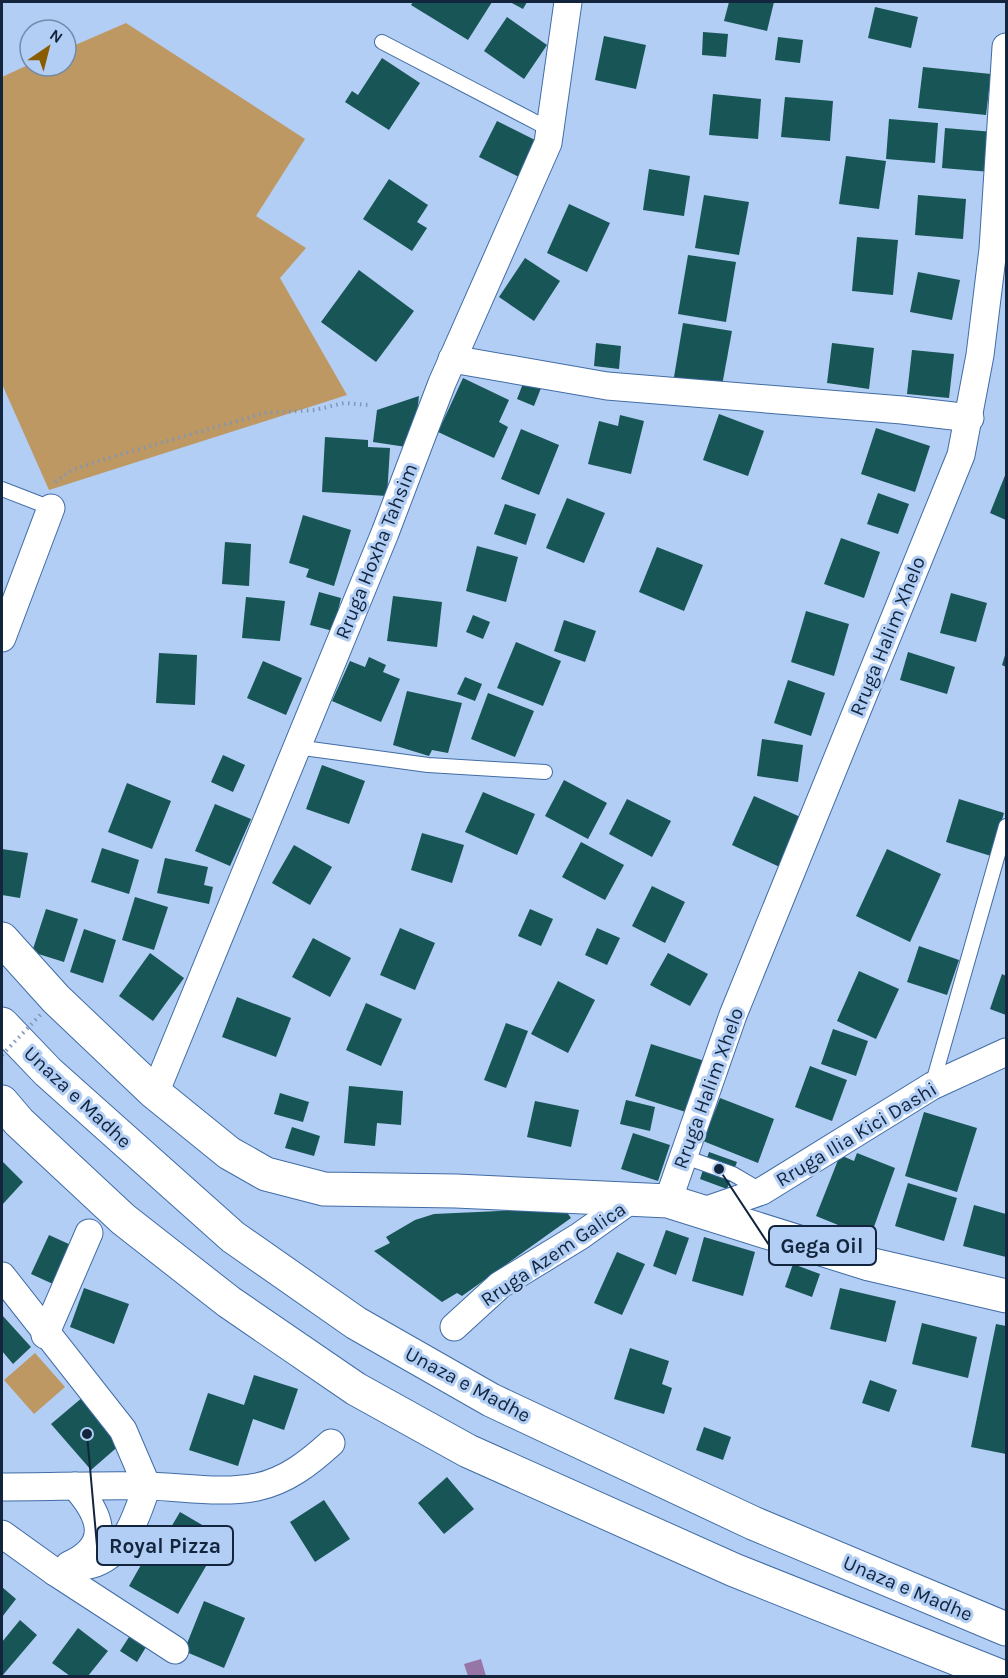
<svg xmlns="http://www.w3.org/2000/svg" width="1008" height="1678" font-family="Karla,sans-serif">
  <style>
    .green { fill: #bd9863 }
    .water { fill: #9875a7 }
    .building { fill: #175556 }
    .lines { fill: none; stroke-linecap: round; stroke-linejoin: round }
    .lane-casing { stroke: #416ca5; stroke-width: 16 }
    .street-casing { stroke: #416ca5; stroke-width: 29 }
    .secondary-casing { stroke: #416ca5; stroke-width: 35 }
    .highway-casing { stroke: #416ca5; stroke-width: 35 }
    .path { stroke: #7e97b9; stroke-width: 4; stroke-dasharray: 1.5 4.5; stroke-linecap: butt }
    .lane { stroke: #fff; stroke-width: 14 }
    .street { stroke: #fff; stroke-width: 27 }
    .secondary { stroke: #fff; stroke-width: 33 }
    .highway { stroke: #fff; stroke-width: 33 }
    .path-bridge { stroke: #7e97b9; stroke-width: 4; stroke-dasharray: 1.5 4.5; stroke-linecap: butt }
    .labels { text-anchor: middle; stroke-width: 6; stroke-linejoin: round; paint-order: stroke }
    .street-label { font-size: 20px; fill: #12253d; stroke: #b2cef4 }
    .leader { fill: none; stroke: #12253d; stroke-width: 2 }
    .callout-dot { fill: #12253d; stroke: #b2cef4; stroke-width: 2 }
    .callout { fill: #b2cef4; stroke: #12253d; stroke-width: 2 }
    .callout-label { font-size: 21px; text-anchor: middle; font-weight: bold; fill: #12253d }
  </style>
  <rect width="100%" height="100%" fill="#b2cef4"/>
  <g class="green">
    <path d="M126,23L305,139L256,216L306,248L280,278L347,395L49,490L2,384V77L30,64L66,66V49Z"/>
    <path d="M35,1353L65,1387L34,1414L4,1380Z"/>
  </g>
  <path class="water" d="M481,1659L486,1676H468L464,1664Z"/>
  <g class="building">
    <path d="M413,2H492L468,40L411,5Z"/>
    <path d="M510,2H527L523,9Z"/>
    <path d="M729,2H774L767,31L724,21Z"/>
    <path d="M875,7L918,17L911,48L868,38Z"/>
    <path d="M507,17L547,45L524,79L484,51Z"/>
    <path d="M703,32L728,34L726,57L702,55Z"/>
    <path d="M604,36L646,45L636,89L595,80Z"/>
    <path d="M778,37L803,40L800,63L775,60Z"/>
    <path d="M382,58L420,83L389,130L345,102L352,91L358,95Z"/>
    <path d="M923,67L991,74L986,115L918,108Z"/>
    <path d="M713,94L761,99L758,139L709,135Z"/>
    <path d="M785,97L833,101L830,141L781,137Z"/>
    <path d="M889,119L938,123L935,163L886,159Z"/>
    <path d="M497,121L541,143L523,179L479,157Z"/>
    <path d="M945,128L994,132L991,172L942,168Z"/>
    <path d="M846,156L886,161L879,209L839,204Z"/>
    <path d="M649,169L690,176L684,216L643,210Z"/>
    <path d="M389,179L428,205L417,222L427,228L412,251L363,219Z"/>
    <path d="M704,195L749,202L739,255L695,248Z"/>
    <path d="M918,195L966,199L963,239L915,235Z"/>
    <path d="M569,204L610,223L587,272L547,253Z"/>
    <path d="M857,237L898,240L893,295L852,291Z"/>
    <path d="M688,255L736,262L726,322L678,314Z"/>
    <path d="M525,258L560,281L534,321L499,297Z"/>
    <path d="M359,270L414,311L376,362L321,322Z"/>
    <path d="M918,272L960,280L952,320L910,312Z"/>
    <path d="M683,323L732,331L721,391L673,383Z"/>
    <path d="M596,343L621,346L619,369L594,366Z"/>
    <path d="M832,343L874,348L869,389L827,383Z"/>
    <path d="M912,350L954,354L949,398L907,394Z"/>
    <path d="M463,378L509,400L499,422L508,427L494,458L438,432Z"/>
    <path d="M524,381L541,388L534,406L517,399Z"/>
    <path d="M419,396L413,448L373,442L377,410Z"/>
    <path d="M719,414L764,431L748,476L703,460Z"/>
    <path d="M620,415L644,421L631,474L588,464L599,421L618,426Z"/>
    <path d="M876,428L930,446L915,492L861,474Z"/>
    <path d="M521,429L559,445L539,495L501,479Z"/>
    <path d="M325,437L368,440V447L390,448L387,496L322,492Z"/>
    <path d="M1006,473V520L990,513Z"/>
    <path d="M878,493L909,504L898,534L867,524Z"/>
    <path d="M567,498L605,513L584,563L546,548Z"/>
    <path d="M505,504L536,514L526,545L494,534Z"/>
    <path d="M303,515L351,530L334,586L306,577L309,569L289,563Z"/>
    <path d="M841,538L880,552L864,598L824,584Z"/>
    <path d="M225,542L251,544L249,586L222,584Z"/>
    <path d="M477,546L518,557L506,602L466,591Z"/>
    <path d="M657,547L703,565L684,611L639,592Z"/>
    <path d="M319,592L341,598L333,631L310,625Z"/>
    <path d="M951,593L987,603L976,642L940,633Z"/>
    <path d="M393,596L442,602L437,647L387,641Z"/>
    <path d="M246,597L285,601L280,641L242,638Z"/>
    <path d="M806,611L849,624L834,676L791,662Z"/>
    <path d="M473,615L490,622L483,639L466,632Z"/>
    <path d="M564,620L596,631L585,662L554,651Z"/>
    <path d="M516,642L561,661L543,706L497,688Z"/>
    <path d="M908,652L955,667L947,694L900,680Z"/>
    <path d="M1006,652V667L1002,665Z"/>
    <path d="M159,653L197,655L195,705L156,703Z"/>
    <path d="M369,657L386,665L383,672L400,679L381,722L332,701L350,661L365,667Z"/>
    <path d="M263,661L302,678L286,715L247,698Z"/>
    <path d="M465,677L482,684L475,701L457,694Z"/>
    <path d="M788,680L825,693L811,736L774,723Z"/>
    <path d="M407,691L462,703L448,753L432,750L429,756L393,745Z"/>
    <path d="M488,693L534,711L515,757L471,739Z"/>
    <path d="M762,739L803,745L798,782L757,776Z"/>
    <path d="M223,755L245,765L233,792L211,782Z"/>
    <path d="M322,765L365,781L349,824L306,809Z"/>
    <path d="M564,780L607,803L588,839L545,816Z"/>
    <path d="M127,783L171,801L152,849L108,832Z"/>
    <path d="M483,792L535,814L517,855L465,832Z"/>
    <path d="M754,796L807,820L784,869L732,845Z"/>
    <path d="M627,799L671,821L652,857L609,834Z"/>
    <path d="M959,799L1004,813L991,856L946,842Z"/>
    <path d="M215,804L251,819L230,866L195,851Z"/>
    <path d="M422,833L464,845L452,883L411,870Z"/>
    <path d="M581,842L624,865L605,900L562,877Z"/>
    <path d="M294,845L332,867L310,905L272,883Z"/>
    <path d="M102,848L139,860L129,894L91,882Z"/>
    <path d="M2,849L28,853L20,898L2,895Z"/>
    <path d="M887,849L941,874L910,942L856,916Z"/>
    <path d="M165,858L208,867L204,885L213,887L209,904L157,893Z"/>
    <path d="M652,886L685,902L665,943L632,926Z"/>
    <path d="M135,897L168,907L154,950L122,940Z"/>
    <path d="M46,909L78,919L64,962L32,952Z"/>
    <path d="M530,909L553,919L541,946L518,936Z"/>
    <path d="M400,928L435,943L415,990L380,975Z"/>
    <path d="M597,928L620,938L607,965L585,955Z"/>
    <path d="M84,929L116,940L103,983L70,972Z"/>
    <path d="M313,938L351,958L330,997L292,977Z"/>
    <path d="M919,946L959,960L947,995L907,982Z"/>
    <path d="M150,953L184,978L153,1021L119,996Z"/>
    <path d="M668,953L708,974L690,1006L650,985Z"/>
    <path d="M859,971L899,989L876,1039L837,1021Z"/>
    <path d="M1002,974L1006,976V1015L990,1009Z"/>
    <path d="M558,981L595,1000L568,1053L531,1034Z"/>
    <path d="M237,997L291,1018L276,1057L222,1037Z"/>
    <path d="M366,1003L402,1019L381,1066L346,1050Z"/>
    <path d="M506,1023L528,1031L506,1088L484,1080Z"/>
    <path d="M833,1029L868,1041L856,1076L821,1064Z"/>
    <path d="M651,1044L708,1062L692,1114L635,1096Z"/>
    <path d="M810,1066L847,1080L832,1121L795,1107Z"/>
    <path d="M349,1086L403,1091L401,1125L377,1123L375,1146L344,1143Z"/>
    <path d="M280,1093L309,1102L303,1122L274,1114Z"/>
    <path d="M720,1098L774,1119L758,1163L703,1141Z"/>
    <path d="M626,1100L655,1107L650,1131L620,1124Z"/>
    <path d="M535,1101L579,1110L571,1147L527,1137Z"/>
    <path d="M924,1112L977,1128L957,1192L905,1176Z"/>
    <path d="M292,1127L320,1136L314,1156L285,1148Z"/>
    <path d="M633,1133L670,1145L658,1181L621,1169Z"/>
    <path d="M709,1152L737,1162L727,1189L700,1179Z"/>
    <path d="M857,1153L895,1168L870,1238L816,1216L840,1155L854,1161Z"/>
    <path d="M2,1161L23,1182L2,1205Z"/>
    <path d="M908,1183L957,1198L944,1241L895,1226Z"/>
    <path d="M974,1205L1006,1214V1257L963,1246Z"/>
    <path d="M564,1208L571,1218L462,1296L457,1293L442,1302L374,1251L390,1243L386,1237L415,1220L434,1214Z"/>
    <path d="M666,1230L689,1238L676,1275L653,1266Z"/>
    <path d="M49,1235L71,1245L53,1284L31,1274Z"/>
    <path d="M704,1237L755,1252L743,1296L692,1281Z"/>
    <path d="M617,1252L645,1264L622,1315L594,1303Z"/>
    <path d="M793,1264L820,1274L812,1297L785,1287Z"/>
    <path d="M84,1288L129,1304L114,1344L70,1327Z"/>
    <path d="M840,1288L896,1301L886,1342L830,1329Z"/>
    <path d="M2,1315L31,1347L13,1364L2,1351Z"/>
    <path d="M922,1323L977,1337L968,1378L912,1364Z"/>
    <path d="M996,1324L1006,1326V1454L971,1447Z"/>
    <path d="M630,1348L669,1361L662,1384L672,1388L664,1414L614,1399Z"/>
    <path d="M254,1375L298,1389L284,1430L253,1419L238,1466L189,1450L208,1393L244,1405Z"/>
    <path d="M870,1380L897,1390L889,1412L862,1403Z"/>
    <path d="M83,1397L122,1443L91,1470L51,1424Z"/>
    <path d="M704,1427L731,1437L723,1460L696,1450Z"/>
    <path d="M447,1477L474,1509L444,1534L418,1503Z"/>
    <path d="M324,1500L350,1539L315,1562L290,1522Z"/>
    <path d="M180,1512L216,1533L202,1558L209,1561L178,1614L129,1586L150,1549L162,1556L174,1537L167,1534Z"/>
    <path d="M2,1587L16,1599L2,1617Z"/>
    <path d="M204,1601L245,1618L224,1668L184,1651Z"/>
    <path d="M20,1620L37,1635L2,1676V1642Z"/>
    <path d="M78,1628L108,1651L88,1676H70L52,1663Z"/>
    <path d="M129,1637L146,1647L137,1662L120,1651Z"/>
  </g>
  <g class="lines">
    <g class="lane-casing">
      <g id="lane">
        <path d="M382,42L549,129"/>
        <path d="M2,489L51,508"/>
        <path d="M296,747L428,765L545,772"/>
        <path d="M932,1086L1006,826"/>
        <path d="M682,1156L733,1174L762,1191"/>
      </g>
    </g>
    <g class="street-casing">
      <g id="street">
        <path d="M452,359L607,386L902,410L970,418"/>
        <path d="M2,638L51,508"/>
        <path d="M155,1093L385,533L442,383L548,143L568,2"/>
        <path d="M668,1201L733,1015L961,455L980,355L993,249L1006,47"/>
        <path d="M704,1211L762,1191L932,1086L1006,1052"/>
        <path d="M2,1276L123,1430L147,1486"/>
        <path d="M454,1327L500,1285L580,1236L632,1199"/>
        <path d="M45,1335L89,1233"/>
        <path d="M2,1487C50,1487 99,1485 148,1486C184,1487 221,1494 257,1487C286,1481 309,1463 331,1443"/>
        <path d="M2,1534L55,1572L175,1650"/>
        <path d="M69,1565C113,1545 101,1515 75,1486"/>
        <path d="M55,1572C68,1569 84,1567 96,1563C127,1551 137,1514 147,1486"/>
      </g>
    </g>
    <g class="secondary-casing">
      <path id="secondary" d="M2,939L56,999L155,1093L229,1153L266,1174L324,1189L456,1191L668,1201L869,1264L1006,1296"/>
    </g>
    <g class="highway-casing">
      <g id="highway">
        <path d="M2,1024L48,1072L233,1237L356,1323L491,1400L753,1523L1006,1629"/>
        <path d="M2,1102L19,1122L123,1219L229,1302L356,1389L468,1451L734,1570L1000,1676"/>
      </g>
    </g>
    <path class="path" d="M55,482L72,470L105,459L265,413L315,410L344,403L368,405"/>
    <use href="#lane" class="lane"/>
    <use href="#street" class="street"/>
    <use href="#secondary" class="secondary"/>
    <use href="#highway" class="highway"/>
    <path class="path-bridge" d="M2,1055L43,1012"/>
  </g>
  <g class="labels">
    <g class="street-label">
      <text transform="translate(376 551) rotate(-68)" y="7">Rruga Hoxha Tahsim</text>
      <text transform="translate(887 636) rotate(-68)" y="7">Rruga Halim Xhelo</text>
      <text transform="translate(708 1088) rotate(-70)" y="7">Rruga Halim Xhelo</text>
      <text transform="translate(78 1097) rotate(43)" y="7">Unaza e Madhe</text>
      <text transform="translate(856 1134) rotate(-31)" y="7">Rruga Ilia Kici Dashi</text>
      <text transform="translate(553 1254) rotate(-34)" y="7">Rruga Azem Galica</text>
      <text transform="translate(468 1384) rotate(28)" y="7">Unaza e Madhe</text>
      <text transform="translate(908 1588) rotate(23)" y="7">Unaza e Madhe</text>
    </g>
  </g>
  <path class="leader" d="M719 1169L769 1245M87 1434L97 1546"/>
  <g class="callout-dot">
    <circle cx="719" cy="1169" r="6"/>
    <circle cx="87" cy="1434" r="6"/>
  </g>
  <g class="callout">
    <rect x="769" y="1226" width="107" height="39" rx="6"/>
    <rect x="97" y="1526" width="136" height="39" rx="6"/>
  </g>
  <g class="callout-label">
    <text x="822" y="1253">Gega Oil</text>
    <text x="165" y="1553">Royal Pizza</text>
  </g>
  <rect width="1008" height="1678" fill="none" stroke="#12253d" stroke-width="6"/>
  <g transform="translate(48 48) rotate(35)"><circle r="28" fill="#b2cef4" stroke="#728aab" stroke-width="1.5"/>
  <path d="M0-4.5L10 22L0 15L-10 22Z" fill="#895c00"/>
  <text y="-9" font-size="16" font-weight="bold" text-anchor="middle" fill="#12253d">N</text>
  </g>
</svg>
